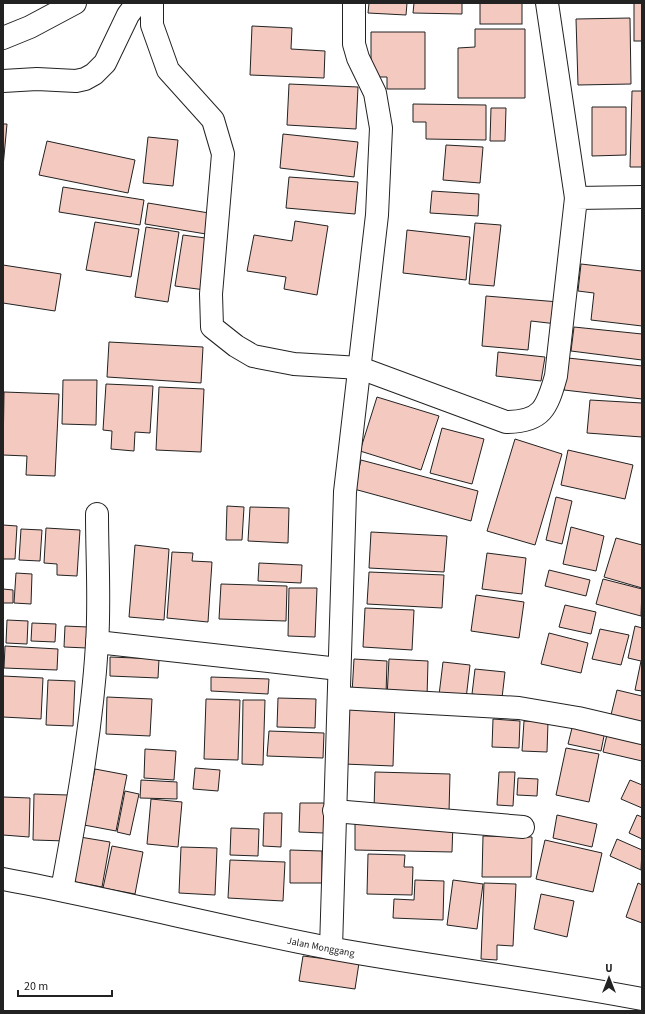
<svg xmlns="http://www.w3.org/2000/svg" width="645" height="1014" font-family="'Source Sans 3',sans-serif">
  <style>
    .building { fill: #f3c9c0; stroke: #222 }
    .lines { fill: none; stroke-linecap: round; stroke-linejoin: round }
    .street-casing { stroke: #222; stroke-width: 24 }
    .street { stroke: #fff; stroke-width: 22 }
    .labels { text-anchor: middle; stroke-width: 3; stroke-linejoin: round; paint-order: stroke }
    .street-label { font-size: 10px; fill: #222; stroke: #fff }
  </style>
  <rect width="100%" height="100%" fill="#fff"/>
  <g class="building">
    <path d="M369,3H407L406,15L368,13Z"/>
    <path d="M414,3H462V14L413,13Z"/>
    <rect x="480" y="3" width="42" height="21"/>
    <rect x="634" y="3" width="8" height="38"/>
    <path d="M630,18L631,84L578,85L576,19Z"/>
    <path d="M252,26L292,28L291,49L325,51L324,78L250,75Z"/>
    <path d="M475,29H525V98H458V48L475,47Z"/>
    <path d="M371,32H425V89H387V77H371Z"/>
    <path d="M289,84L358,87L356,129L287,125Z"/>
    <path d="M632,91H642V167H630Z"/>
    <path d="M413,104L486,105V140L426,139V122H413Z"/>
    <path d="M592,107H626V155L592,156Z"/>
    <path d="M491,108H506L505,141H490Z"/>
    <path d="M3,124H7L3,167Z"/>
    <path d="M283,134L358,142L354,177L280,168Z"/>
    <path d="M148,137L178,140L173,186L143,183Z"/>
    <path d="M47,141L135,160L128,193L39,175Z"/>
    <path d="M446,145L483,147L480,183L443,180Z"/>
    <path d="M289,177L358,182L355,214L286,208Z"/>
    <path d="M63,187L144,200L140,225L59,212Z"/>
    <path d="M432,191L479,194L478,216L430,213Z"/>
    <path d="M148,203L209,213L206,234L145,224Z"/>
    <path d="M295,221L328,226L317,295L284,289L286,277L247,271L254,235L292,241Z"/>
    <path d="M95,222L139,229L131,277L86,270Z"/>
    <path d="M475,223L501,225L494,286L469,284Z"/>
    <path d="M146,227L179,232L168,302L135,297Z"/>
    <path d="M407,230L470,237L466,280L403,273Z"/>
    <path d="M183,235L213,239L205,290L175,286Z"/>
    <path d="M581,264L642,271V326L591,320L594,293L578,291Z"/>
    <path d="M3,265L61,274L55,311L3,303Z"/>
    <path d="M486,296L559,302L557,324L531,321L528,350L482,346Z"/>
    <path d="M574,327L642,334V360L571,351Z"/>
    <path d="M109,342L203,347L201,383L107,377Z"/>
    <path d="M498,352L545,357L541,381L496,376Z"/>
    <path d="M568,358L642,366V399L564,390Z"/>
    <path d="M63,380H97L96,425L62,424Z"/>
    <path d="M106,384L153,386L150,433L135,432L134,451L111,449L112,431L103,430Z"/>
    <path d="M159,387L204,389L201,452L156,450Z"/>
    <path d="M4,392L59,394L55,476L26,475L27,456L3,455Z"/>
    <path d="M377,397L439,416L421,470L360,451Z"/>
    <path d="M590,400L642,403V437L587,433Z"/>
    <path d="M442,428L484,439L472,484L430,473Z"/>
    <path d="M515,439L562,454L535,545L487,531Z"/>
    <path d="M568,450L633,465L625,499L561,485Z"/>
    <path d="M361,460L478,491L471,521L354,489Z"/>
    <path d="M556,497L572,501L562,544L546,540Z"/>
    <path d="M227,506L244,507L242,540H226Z"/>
    <path d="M250,507L289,508L288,543L248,541Z"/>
    <path d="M3,525L17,526L15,559H3Z"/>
    <path d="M571,527L604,536L596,571L563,564Z"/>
    <path d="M46,528L80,530L77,576L57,575V564L44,563Z"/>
    <path d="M21,529L42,530L40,561L19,560Z"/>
    <path d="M371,532L447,536L444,572L369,568Z"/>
    <path d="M616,538L642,545V588L604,577Z"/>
    <path d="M135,545L169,549L164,620L129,617Z"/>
    <path d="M172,552L193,553L192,561L212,562L208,622L167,618Z"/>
    <path d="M487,553L526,558L522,594L482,589Z"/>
    <path d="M259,563L302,565L301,583L258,581Z"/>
    <path d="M549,570L590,580L586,596L545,586Z"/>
    <path d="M369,572L444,575L442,608L367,604Z"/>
    <path d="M16,573L32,574L31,604L14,603Z"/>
    <path d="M603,579L642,589L641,616L596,604Z"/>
    <path d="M221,584L287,586L286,621L219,619Z"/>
    <path d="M289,588H317L315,637L288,636Z"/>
    <path d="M3,589L13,590V603H3Z"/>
    <path d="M476,595L524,602L519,638L471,631Z"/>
    <path d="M565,605L596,612L591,634L559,627Z"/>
    <path d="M365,608L414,610L412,650L363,647Z"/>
    <path d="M7,620L28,621L27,644L6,643Z"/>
    <path d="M32,623L56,624L55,642L31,641Z"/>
    <path d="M65,626L88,627L87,648L64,647Z"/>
    <path d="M635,626L642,628V691L635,690L641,661L628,658Z"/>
    <path d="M600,629L629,635L621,665L592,659Z"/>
    <path d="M549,633L588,643L581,673L541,664Z"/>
    <path d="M5,646L58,649L57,670L4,668Z"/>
    <path d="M110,657L159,659L158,678L110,676Z"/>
    <path d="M354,659L387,661L386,695L352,693Z"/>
    <path d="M389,659L428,661L427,698L387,697Z"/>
    <path d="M443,662L470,665L466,699L439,695Z"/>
    <path d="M475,669L505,672L502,698L472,694Z"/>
    <path d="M3,676L43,678L41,719L3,717Z"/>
    <path d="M211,677L269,679L268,694L211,691Z"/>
    <path d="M48,680L75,681L73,726L46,725Z"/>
    <path d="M617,690L642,696V727L610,719Z"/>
    <path d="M107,697L152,699L150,736L106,734Z"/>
    <path d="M278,698L316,699L315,728L277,727Z"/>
    <path d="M206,699L240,700L238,760L204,759Z"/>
    <path d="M243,700H265L263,765L242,764Z"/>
    <path d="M346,702L395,703L393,766L344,764Z"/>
    <path d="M493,719L520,721L519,748L492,747Z"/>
    <path d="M524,721L548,722L547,752L522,751Z"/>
    <path d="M573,724L605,731L601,751L568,744Z"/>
    <path d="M608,730L642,737V761L603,752Z"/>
    <path d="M269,731L324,733L323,758L267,756Z"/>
    <path d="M566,748L599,754L589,802L556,795Z"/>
    <path d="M145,749L176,751L174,780L144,778Z"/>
    <path d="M195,768L220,770L218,791L193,789Z"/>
    <path d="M95,769L127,775L116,831L84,825Z"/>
    <path d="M375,772L450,774L449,812L374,810Z"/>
    <path d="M499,772H515L513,806L497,805Z"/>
    <path d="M518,778L538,779L537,796L517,795Z"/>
    <path d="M141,780L177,782V799L140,798Z"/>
    <path d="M630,780L642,785V808L621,799Z"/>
    <path d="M125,791L139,794L130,835L117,832Z"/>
    <path d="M34,794L68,795L67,841L33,840Z"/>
    <path d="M3,797L30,798L29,837L3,835Z"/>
    <path d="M151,799L182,802L178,847L147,844Z"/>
    <path d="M300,803H325L324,833L299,832Z"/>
    <path d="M264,813H282L281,847L263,846Z"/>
    <path d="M557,815L597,824L592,847L553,838Z"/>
    <path d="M637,815L642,817V839L629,833Z"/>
    <path d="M355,821L453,823L452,852L355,850Z"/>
    <path d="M231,828L259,829L258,856L230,855Z"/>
    <path d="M483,836L532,837L531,877H482Z"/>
    <path d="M80,837L110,842L102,887L71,881Z"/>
    <path d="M617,839L642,850L641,870L610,856Z"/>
    <path d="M545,840L602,853L593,892L536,879Z"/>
    <path d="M112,846L143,852L135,894L103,888Z"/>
    <path d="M181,847L217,848L215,895L179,893Z"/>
    <path d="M290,850L322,851V883H290Z"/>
    <path d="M368,854L405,855L404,867H413L412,895L367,894Z"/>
    <path d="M230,860L285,862L283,901L228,898Z"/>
    <path d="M415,880L444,881L443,920L393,918L394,899L414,900Z"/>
    <path d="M453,880L483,884L477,929L447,925Z"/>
    <path d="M484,883L516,884L513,946L497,945V960L481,959Z"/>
    <path d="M638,883L642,885V923L626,917Z"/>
    <path d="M541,894L574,901L567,937L534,929Z"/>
    <path d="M303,956L359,963L355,989L299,981Z"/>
  </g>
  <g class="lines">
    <g class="street-casing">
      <g id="street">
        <path d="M152,3V25L168,70L213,120L223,154L211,294L212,327L236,346L253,356L294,364L360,368L506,422C542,422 547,408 556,376L576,198L642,197"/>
        <path d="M547,3L576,198"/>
        <path d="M3,38L30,27L75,3"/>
        <path d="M3,81L37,79L76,81L85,79L94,74L105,63L128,15L137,3"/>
        <path d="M97,642L339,669"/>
        <path d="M339,698L519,708L578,718L642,733"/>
        <path d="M334,811L523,827"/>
        <path id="s1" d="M3,879C112,899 220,927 329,948C433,967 538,979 642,999"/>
        <path d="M62,890C77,808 92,727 97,644C100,601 97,557 97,514"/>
        <path d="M331,948L345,492L377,215L381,128L375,93L358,58L354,44V3"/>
      </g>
    </g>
    <use href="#street" class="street"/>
  </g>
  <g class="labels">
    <g class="street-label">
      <text dy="4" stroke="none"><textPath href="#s1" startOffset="325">Jalan Monggang</textPath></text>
    </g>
  </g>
  <rect width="645" height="1014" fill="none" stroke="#222222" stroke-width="8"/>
  <g transform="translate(609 978)" stroke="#ffffff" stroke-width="3" paint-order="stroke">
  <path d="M0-3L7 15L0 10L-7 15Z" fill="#222222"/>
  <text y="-6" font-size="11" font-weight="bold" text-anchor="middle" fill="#222222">U</text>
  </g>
  <path d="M18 990v6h94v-6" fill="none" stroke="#222222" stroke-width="2"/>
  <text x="24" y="990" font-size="12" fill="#222222" stroke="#ffffff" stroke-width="3" paint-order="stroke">20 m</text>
</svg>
